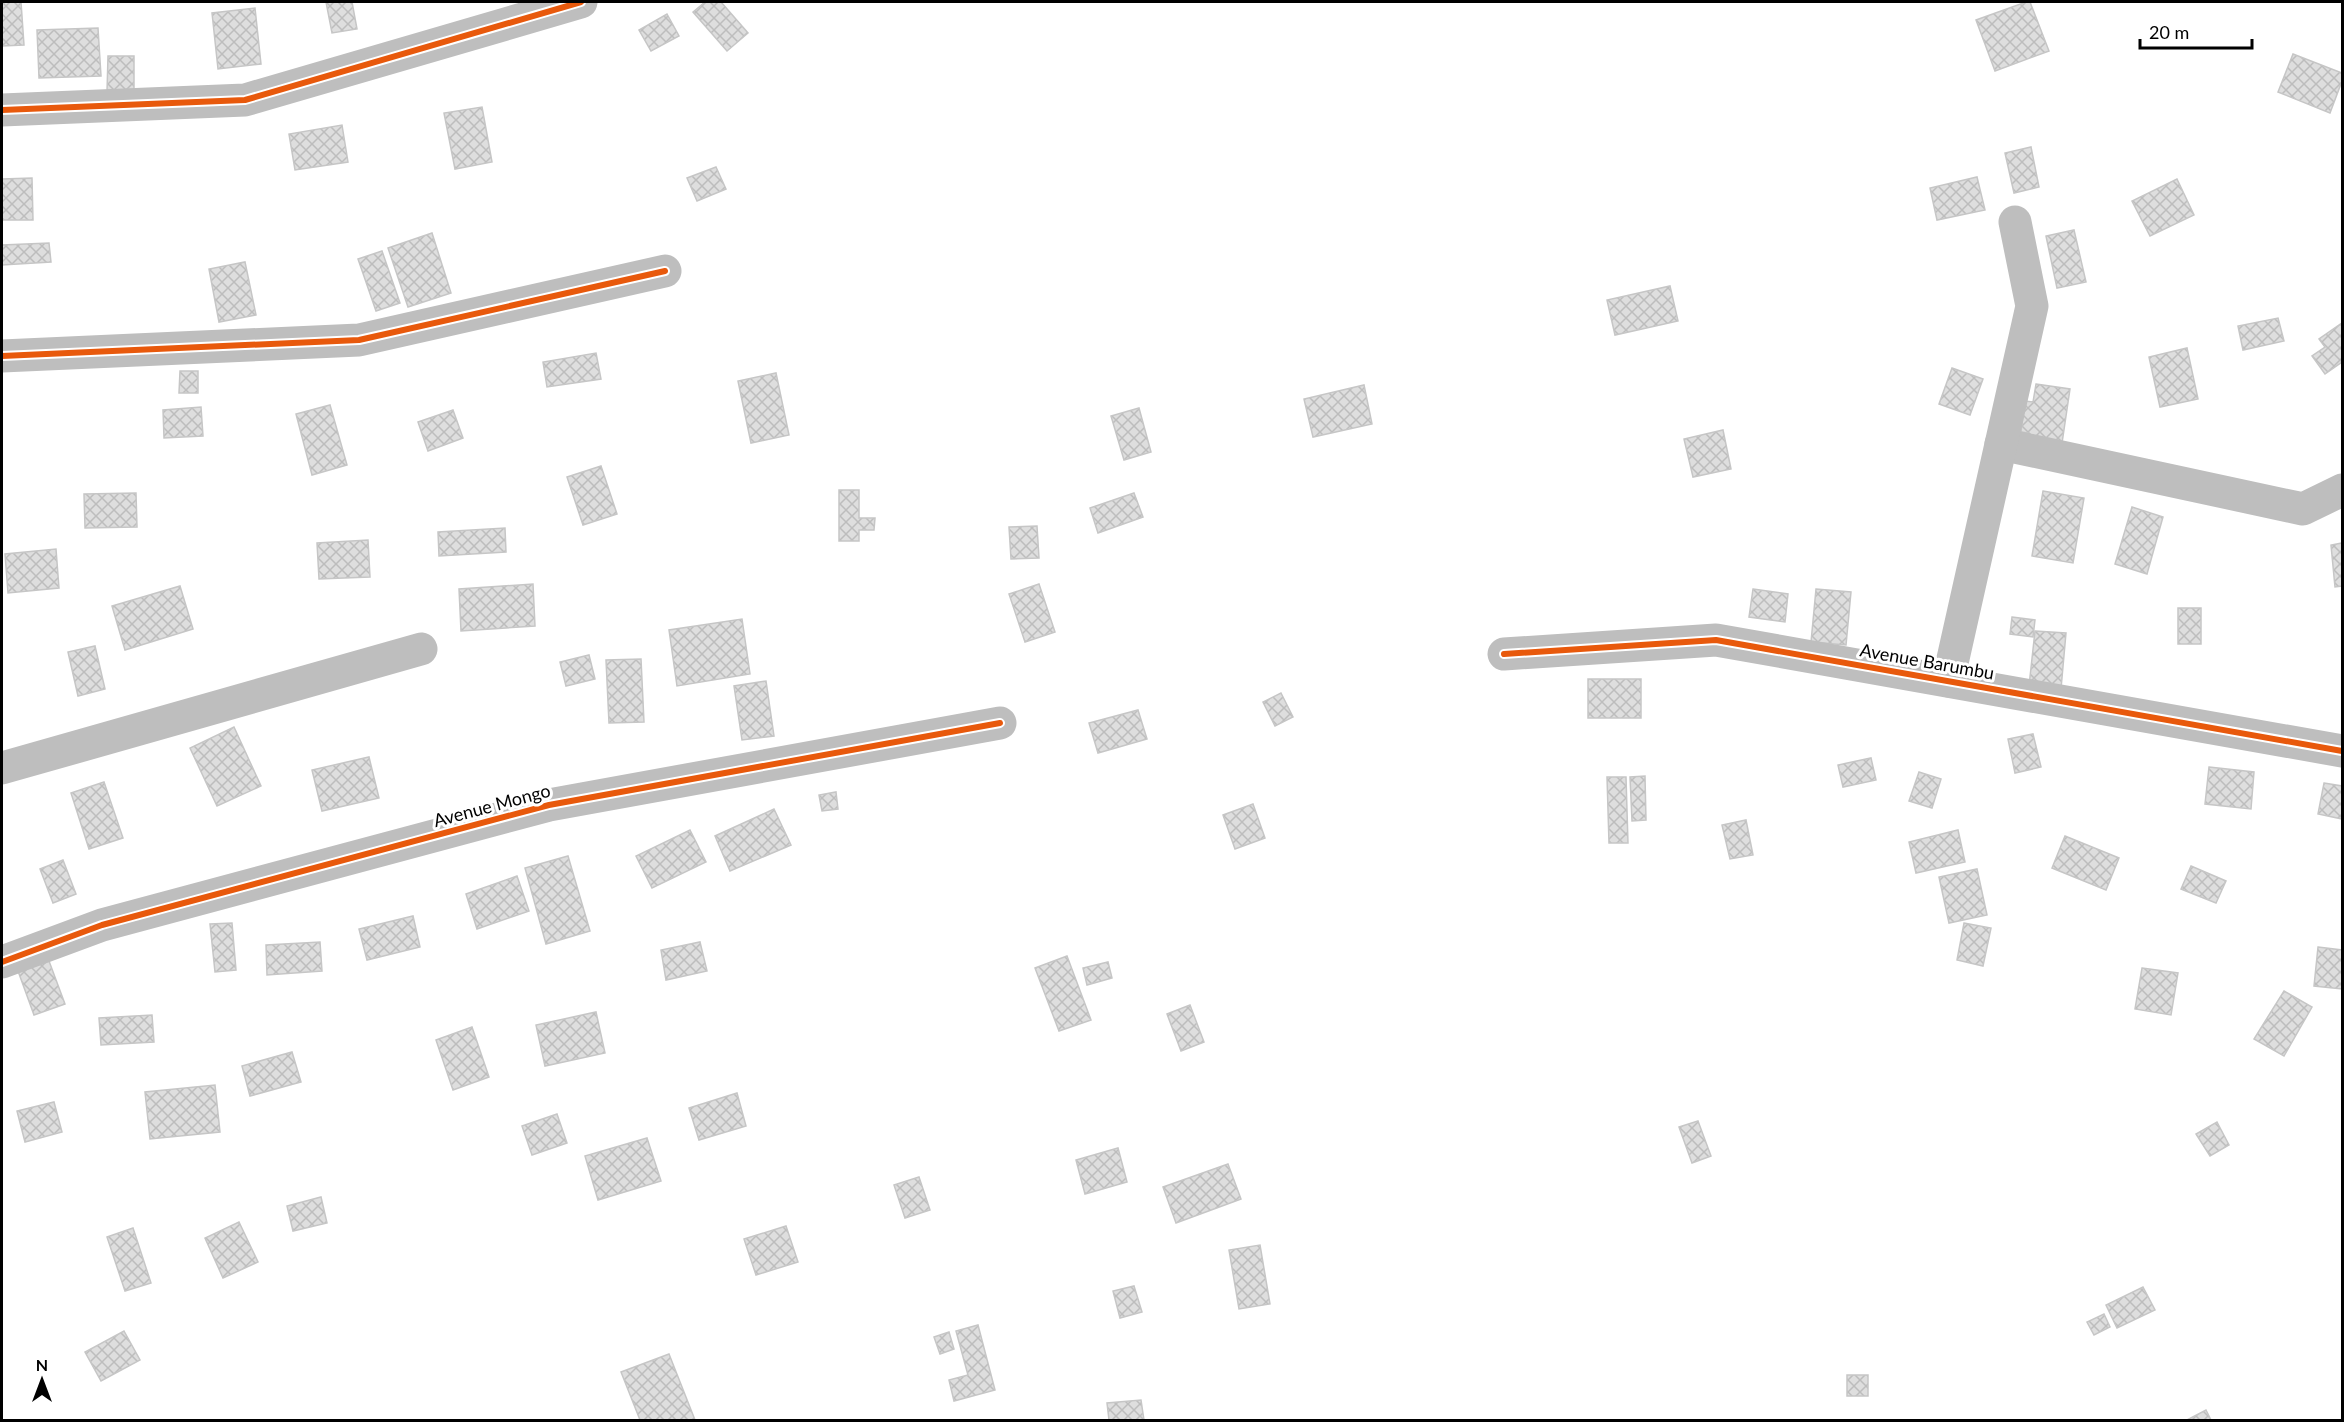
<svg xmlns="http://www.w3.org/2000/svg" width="2344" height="1422" font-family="Lato,sans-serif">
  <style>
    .building { fill: url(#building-cross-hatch); stroke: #c6c6c6; stroke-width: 1.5 }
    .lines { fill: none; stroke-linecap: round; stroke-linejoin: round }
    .street { stroke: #bebebe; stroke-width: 33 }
    .cycleway-casing { stroke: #fff; stroke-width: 10 }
    .cycleway { stroke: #e8590c; stroke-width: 6 }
    .labels { text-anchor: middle; stroke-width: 6; stroke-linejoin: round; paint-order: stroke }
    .street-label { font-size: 18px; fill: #000; stroke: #fff }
  </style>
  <defs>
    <pattern id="building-cross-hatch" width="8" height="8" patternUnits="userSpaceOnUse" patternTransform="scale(1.5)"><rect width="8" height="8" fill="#dedede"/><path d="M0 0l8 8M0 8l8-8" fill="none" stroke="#bdbdbd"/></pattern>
  </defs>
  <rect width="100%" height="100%" fill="#fff"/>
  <g class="building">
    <path d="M2,2H21L24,45L2,46Z"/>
    <path d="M326,2H352L357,29L332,33Z"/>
    <path d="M705,2H721L748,33L727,51L693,12Z"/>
    <path d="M2026,2H2030L2049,51L1995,71L1976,20Z"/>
    <path d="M255,8L261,64L218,69L212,13Z"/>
    <path d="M667,14L679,36L651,51L639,30Z"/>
    <path d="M98,28L101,76L39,78L37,30Z"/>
    <path d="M2293,54L2342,73V81L2330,113L2278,92Z"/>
    <path d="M108,56H134V92H107Z"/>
    <path d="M482,107L492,162L455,169L444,113Z"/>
    <path d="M342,125L348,162L295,170L289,134Z"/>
    <path d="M2031,147L2039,187L2014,193L2005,153Z"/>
    <path d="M716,167L726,189L697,201L687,178Z"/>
    <path d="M1977,177L1985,210L1937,220L1930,188Z"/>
    <path d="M32,178L33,220H2V179Z"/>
    <path d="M2177,179L2194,215L2150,236L2132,201Z"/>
    <path d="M2074,230L2086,282L2057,288L2046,236Z"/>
    <path d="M432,233L451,293L408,307L388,248Z"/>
    <path d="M49,243L51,262L2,265V245Z"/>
    <path d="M382,251L400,303L376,311L358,259Z"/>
    <path d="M245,262L256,315L219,322L209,269Z"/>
    <path d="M1670,286L1678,321L1615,335L1607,300Z"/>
    <path d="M2278,318L2284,341L2243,350L2238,326Z"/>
    <path d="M2342,323V362L2325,374L2312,356L2325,347L2319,339Z"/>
    <path d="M2187,348L2198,399L2160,407L2149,357Z"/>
    <path d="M596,353L601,379L547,387L543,362Z"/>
    <path d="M1952,368L1983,379L1970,415L1939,404Z"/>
    <path d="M180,371H198V393H179Z"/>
    <path d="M776,373L789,435L751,443L738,381Z"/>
    <path d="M2036,384L2070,389L2061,450L2026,445L2028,433L2021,432L2025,401L2033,402Z"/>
    <path d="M1364,385L1372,424L1313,437L1304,399Z"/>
    <path d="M330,405L347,465L312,475L296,414Z"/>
    <path d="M201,407L203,436L164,438L163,410Z"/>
    <path d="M1139,408L1151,452L1124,460L1111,416Z"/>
    <path d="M453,410L463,438L428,451L418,422Z"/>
    <path d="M1723,430L1731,469L1693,477L1684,439Z"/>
    <path d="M601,466L617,514L583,525L567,477Z"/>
    <path d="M839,490H859V518H875L874,530H859V541H839Z"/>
    <path d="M2043,491L2084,498L2073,563L2032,556Z"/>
    <path d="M136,493L137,527L85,528L84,494Z"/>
    <path d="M1134,493L1143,517L1098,533L1090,508Z"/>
    <path d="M2132,507L2163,517L2147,574L2115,564Z"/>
    <path d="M1037,526L1039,558L1011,559L1009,527Z"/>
    <path d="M505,528L506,552L439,556L438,532Z"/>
    <path d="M368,540L370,577L319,579L317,543Z"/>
    <path d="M2342,543V586L2335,587L2331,545Z"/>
    <path d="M56,549L59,588L8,593L5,554Z"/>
    <path d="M533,584L535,626L461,631L459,589Z"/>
    <path d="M1039,584L1055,632L1025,642L1009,594Z"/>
    <path d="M180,586L193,629L125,650L112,606Z"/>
    <path d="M1753,589L1788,594L1785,622L1749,617Z"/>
    <path d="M1816,589L1851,592L1846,645L1811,642Z"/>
    <rect x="2178" y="608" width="23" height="36"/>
    <path d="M2012,617L2035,620L2033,637L2010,634Z"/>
    <path d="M742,619L750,674L677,686L669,630Z"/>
    <path d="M2035,631L2066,633L2061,689L2029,686Z"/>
    <path d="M95,646L105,689L78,696L68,652Z"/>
    <path d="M589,655L595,679L566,686L560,662Z"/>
    <path d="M641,659L644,722L609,723L606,660Z"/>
    <rect x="1588" y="679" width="53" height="39"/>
    <path d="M766,681L774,736L742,740L734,686Z"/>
    <path d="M1281,693L1293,717L1275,726L1263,702Z"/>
    <path d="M1138,710L1147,739L1098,753L1089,723Z"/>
    <path d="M234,727L261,786L217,806L190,748Z"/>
    <path d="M2033,734L2041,767L2015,773L2008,739Z"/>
    <path d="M369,757L379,798L322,811L312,770Z"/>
    <path d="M1871,758L1876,780L1843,787L1838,765Z"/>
    <path d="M2209,767L2254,772L2251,809L2205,804Z"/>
    <path d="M1919,772L1941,779L1932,808L1909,801Z"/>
    <path d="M1645,776L1646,820L1632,821L1630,777Z"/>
    <path d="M1607,777H1626L1628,843H1609Z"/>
    <path d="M104,782L123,838L89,849L71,793Z"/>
    <path d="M2324,783L2342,786V819L2318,814Z"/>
    <path d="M836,792L838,809L822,811L819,795Z"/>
    <path d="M1253,804L1265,838L1235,849L1223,815Z"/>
    <path d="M774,809L791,845L730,871L715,836Z"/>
    <path d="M1746,820L1753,855L1730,859L1722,825Z"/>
    <path d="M690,830L706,862L652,888L636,856Z"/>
    <path d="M1958,830L1965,862L1916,873L1909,842Z"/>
    <path d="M2065,836L2119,858L2106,890L2052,868Z"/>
    <path d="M568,856L590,931L546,944L525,868Z"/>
    <path d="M63,860L76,894L53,903L40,869Z"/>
    <path d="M2191,866L2226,881L2216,903L2181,889Z"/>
    <path d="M1977,869L1987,915L1949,923L1939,877Z"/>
    <path d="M517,876L529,911L477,929L466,894Z"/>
    <path d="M413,916L420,947L367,960L359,929Z"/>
    <path d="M232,923L236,970L215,972L210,924Z"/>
    <path d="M1964,923L1991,928L1983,966L1957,960Z"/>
    <path d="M320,942L322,971L267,975L266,945Z"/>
    <path d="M700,942L707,971L666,980L661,950Z"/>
    <path d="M2318,947L2342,950V989L2314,986Z"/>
    <path d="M1067,956L1091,1020L1059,1031L1035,968Z"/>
    <path d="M49,961L65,1004L34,1015L18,971Z"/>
    <path d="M1108,962L1112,978L1087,985L1083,968Z"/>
    <path d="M2142,968L2178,973L2171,1015L2135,1009Z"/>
    <path d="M2284,991L2312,1007L2284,1056L2254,1039Z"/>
    <path d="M1190,1005L1204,1042L1181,1051L1167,1014Z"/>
    <path d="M596,1012L605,1053L545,1066L536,1025Z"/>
    <path d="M152,1015L154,1042L101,1045L99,1018Z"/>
    <path d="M472,1027L489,1077L453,1090L436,1040Z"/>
    <path d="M292,1052L301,1082L250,1096L242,1066Z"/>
    <path d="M215,1085L220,1132L150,1139L145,1092Z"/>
    <path d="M737,1093L746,1126L699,1140L689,1108Z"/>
    <path d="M54,1102L62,1132L25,1142L17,1111Z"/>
    <path d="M557,1114L567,1143L532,1155L522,1126Z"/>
    <path d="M1698,1121L1711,1156L1692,1163L1679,1127Z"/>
    <path d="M2217,1122L2229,1145L2210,1156L2196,1134Z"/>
    <path d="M647,1138L661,1181L598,1200L585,1156Z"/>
    <path d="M1118,1148L1127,1182L1085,1194L1076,1160Z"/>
    <path d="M1228,1164L1241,1199L1176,1223L1163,1187Z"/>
    <path d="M919,1177L930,1210L905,1218L894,1185Z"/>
    <path d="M321,1197L327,1223L293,1231L287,1206Z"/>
    <path d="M239,1222L258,1262L223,1278L205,1238Z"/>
    <path d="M786,1226L798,1262L756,1275L744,1239Z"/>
    <path d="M133,1228L151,1283L125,1291L107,1237Z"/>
    <path d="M1260,1245L1270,1304L1239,1309L1229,1250Z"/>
    <path d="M1134,1286L1142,1312L1120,1318L1113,1291Z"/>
    <path d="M2143,1287L2155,1310L2117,1328L2106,1305Z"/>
    <path d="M2104,1314L2110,1327L2094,1335L2087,1322Z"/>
    <path d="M978,1325L995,1390L954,1401L949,1380L968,1375L956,1331Z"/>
    <path d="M124,1331L140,1360L101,1381L85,1352Z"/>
    <path d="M949,1332L954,1349L940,1354L934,1337Z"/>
    <path d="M669,1354L695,1420H640L621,1372Z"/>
    <rect x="1847" y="1375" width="21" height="21"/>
    <path d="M1141,1400L1144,1420H1109L1107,1403Z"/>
    <path d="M2206,1410L2211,1420H2187Z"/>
  </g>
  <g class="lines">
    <g class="street">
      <path d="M2,110L245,100L581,2"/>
      <path d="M2,356L359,340L665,271"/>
      <path d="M2001,444L2303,509L2342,490"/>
      <path d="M1504,654L1716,640L2342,751"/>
      <path d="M1948,681L2032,306L2015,222"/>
      <path d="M2,768L421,649"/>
      <path d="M2,962L102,925L549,805L1000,723"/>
    </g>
    <g class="cycleway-casing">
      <g id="cycleway">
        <path d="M2,110L245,100L581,2"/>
        <path d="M2,356L359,340L665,271"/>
        <path d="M1504,654L1716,640L2342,751"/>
        <path d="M2,962L102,925L549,805L1000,723"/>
      </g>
    </g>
    <use href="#cycleway" class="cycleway"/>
  </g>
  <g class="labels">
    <g class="street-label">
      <text transform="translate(1927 662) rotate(10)" y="6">Avenue Barumbu</text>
      <text transform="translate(492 806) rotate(-15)" y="6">Avenue Mongo</text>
    </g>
  </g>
  <rect width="2344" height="1422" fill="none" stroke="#000000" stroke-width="6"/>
  <g transform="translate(42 1380)" stroke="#ffffff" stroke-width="4.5" paint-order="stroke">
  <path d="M0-4.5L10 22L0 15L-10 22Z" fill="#000000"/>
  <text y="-9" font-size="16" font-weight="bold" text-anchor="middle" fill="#000000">N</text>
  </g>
  <path d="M2140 39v9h112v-9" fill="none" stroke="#000000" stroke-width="3"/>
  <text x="2149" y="39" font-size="18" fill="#000000" stroke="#ffffff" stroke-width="4.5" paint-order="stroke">20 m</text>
</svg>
